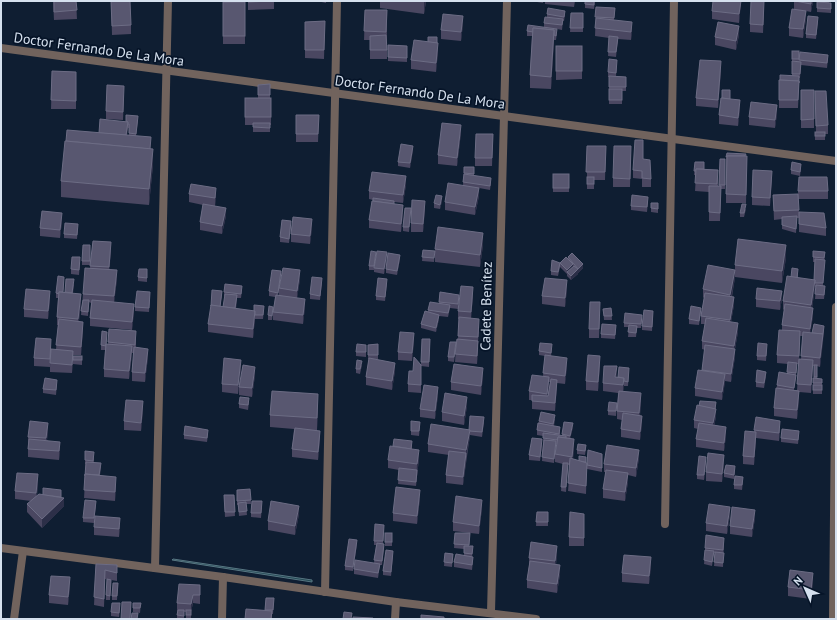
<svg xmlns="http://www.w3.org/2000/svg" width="837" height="620" font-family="'PT Sans',sans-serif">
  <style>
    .water { fill: #224853; stroke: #587682 }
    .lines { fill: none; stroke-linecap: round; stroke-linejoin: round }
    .minor { stroke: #71635d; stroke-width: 8 }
    .wall { fill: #4a4761; fill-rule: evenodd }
    .shaded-wall { fill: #2c2f48 }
    .building { fill: #585770; stroke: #6c6c84 }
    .labels { text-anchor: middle; stroke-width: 3.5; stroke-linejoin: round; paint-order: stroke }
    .street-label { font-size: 14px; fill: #d5e0ee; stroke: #061428 }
  </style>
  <rect width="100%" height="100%" fill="#0f1e32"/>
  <path class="water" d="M173,559L312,580V582L172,560Z"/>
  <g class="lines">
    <g class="minor">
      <path d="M1,48L836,161"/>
      <path d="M665,524L674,1"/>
      <path d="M1,548L223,577L396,602L536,619"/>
      <path d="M155,568L168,1"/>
      <path d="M325,592L337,1"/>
      <path d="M491,612L507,1"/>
      <path d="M14,619L23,551"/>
      <path d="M222,619L223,577"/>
      <path d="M395,619L396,602"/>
      <path d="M833,619L836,307"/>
    </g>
  </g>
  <g class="wall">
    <path d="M53,1H76L77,19L54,20Z"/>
    <path d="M111,1L131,25V34L112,35Z"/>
    <path d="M248,1H274V9L248,10Z"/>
    <path d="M317,1H326V3Z"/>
    <path d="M380,1H426L424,14L380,8Z"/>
    <path d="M531,1H543V3Z"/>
    <path d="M545,1H575L574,7L545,4Z"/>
    <path d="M595,1L594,9L585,8V4Z"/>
    <path d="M741,1L739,23L712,19V11Z"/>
    <path d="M794,1H813L811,12L806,11V19L803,38L789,36V28L794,9Z"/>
    <path d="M818,1H829V3H831V13L817,12V2H818Z"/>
    <rect x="223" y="2" width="22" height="42"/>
    <path d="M596,7L615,8L614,20L632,31L631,40L618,39L616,57L608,56L609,38L595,36Z"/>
    <path d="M764,7L763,33L750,32V24Z"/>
    <path d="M365,10H387V59H370V40H364Z"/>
    <path d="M571,13H583V32H570Z"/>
    <path d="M547,14L565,15L564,21H563L562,30L552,28L557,33L556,40H554L551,89L530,88V75L532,36H527V31L544,27V23L547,17Z"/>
    <path d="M325,21L324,59L305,58V22Z"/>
    <path d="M818,21L816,39L806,38V34Z"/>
    <path d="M463,24L461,41L441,39V30Z"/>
    <path d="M739,35L736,50L715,45V37Z"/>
    <path d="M437,43L438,52L436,72L411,69V60Z"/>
    <path d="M388,45L407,46V62L388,61Z"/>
    <path d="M556,46H582V79L556,80Z"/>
    <path d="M792,51H799V62L800,52L828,59L827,68L801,65L800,78H799V87L798,108H779V80L792,76Z"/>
    <path d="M617,64L616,76L626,77V91H622V104H609V77H608V72Z"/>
    <path d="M721,70L718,108L696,106V98Z"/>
    <path d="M52,71L76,72V109H51Z"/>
    <path d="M270,84V98H271V125H270V132H253V125H245V98H258V85Z"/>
    <rect x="801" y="90" width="13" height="38"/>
    <path d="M815,91L828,125V134H825V140H815V132H816Z"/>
    <path d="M124,95L123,120L106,119V111Z"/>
    <path d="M740,108L738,126L719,124V115Z"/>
    <path d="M777,114L775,128L749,125V117Z"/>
    <path d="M296,115H319L318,142H296Z"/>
    <path d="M138,120L136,136L151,149L153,165L149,205L61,197V181L99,133L126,121ZM128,128H129V135H127Z"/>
    <path d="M461,133L457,166L438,164V155Z"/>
    <path d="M493,134L492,166H475V158Z"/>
    <path d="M587,146H606L605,180H594V189H587Z"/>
    <path d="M413,150L410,168L398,166V162Z"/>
    <path d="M631,154L630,187H613V178Z"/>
    <path d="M747,156L746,203H726V157Z"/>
    <path d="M643,159L651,179V187H642V179L633,178V170Z"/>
    <path d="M720,159H725V189H721L720,221H709V192L695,191L696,175H694L695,162L704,169L718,178V186H719Z"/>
    <path d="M464,167H474V176L491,182L490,190L479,188V196L475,215L445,210V202L463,185Z"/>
    <path d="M801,168L800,176L791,174V170Z"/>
    <rect x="553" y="174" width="16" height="18"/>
    <path d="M772,179L770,206L752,205V197Z"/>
    <path d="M406,185L403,203L394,202V204L403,213L401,232L369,228V220L373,200L369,199V191Z"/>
    <rect x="798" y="191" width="30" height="8"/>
    <path d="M189,194L216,196L215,206L226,216L222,234L200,230V222L203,205L189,202Z"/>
    <path d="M773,195L799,210V218H797L796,233L782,229V219L774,220Z"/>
    <path d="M442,201L440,209L434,208V203Z"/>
    <path d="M648,201L647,212L631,210V206Z"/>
    <path d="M651,203H658V213L651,212Z"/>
    <path d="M411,208L409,232L403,231V227Z"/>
    <path d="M425,209L423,232H411V223Z"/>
    <path d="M746,209L744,217H740V213Z"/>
    <path d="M799,212L826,228V236L799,232Z"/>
    <path d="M62,221L60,238L40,236V228Z"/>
    <path d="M291,226L289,243L280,242V237Z"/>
    <path d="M78,228L77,239L64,238V234Z"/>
    <path d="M312,228L310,244L291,242V234Z"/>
    <path d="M93,241L111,251L109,270L117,279L114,302L134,312L132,330L90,326V318L91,303L89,302L88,316L81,315L83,294L90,268Z"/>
    <path d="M90,245V265H82V261Z"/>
    <path d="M483,245L480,267L435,262V249Z"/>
    <path d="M423,250L435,251L434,262L422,261Z"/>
    <path d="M825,252L823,286L825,290L824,299H815L816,287H815L812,308L813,316L810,333H812L824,330L820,367L817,366V379H822V394H813V383L814,378V366H813L811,393L799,392V399L797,419L774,416V408L777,385L787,373L788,364L777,363V355L782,330V325L784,310L783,309V301L791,277L798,273V278L814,280L815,262H813V257ZM800,336H803L801,359H799ZM797,364H799L797,390H794L796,377Z"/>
    <path d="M376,256L374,270H369V266Z"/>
    <path d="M387,257L384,274L374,272V268Z"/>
    <path d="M568,257L583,268L578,273V272V274L571,280L567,276V273V274L560,267L558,276L551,275V271L560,263L568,259Z"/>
    <path d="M786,258L782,283L735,277L732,297L734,305L731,322L738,332L735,349V357L731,382L725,381L722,400L695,396V388L702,371L705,350L702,349V341L705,324H701V316L704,298L703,297V289L735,270V265Z"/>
    <path d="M400,259L397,275L386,273V269Z"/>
    <path d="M80,262L79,275L71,274V269Z"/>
    <path d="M147,269V282L138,281V277Z"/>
    <path d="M281,275L278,295L279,296V288L300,279L297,298L305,307L303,324L273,320V312L275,297L269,296V291Z"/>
    <path d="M64,281L63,292H65L74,284L73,293L81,302L79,321L83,330L81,355H73V358L82,356V365L73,364V360L72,373L50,372V363L56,349L58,325H57V317L58,298H56V293Z"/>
    <path d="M322,282L320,300L310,299V294Z"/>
    <path d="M387,283L385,301L376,300V296Z"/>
    <path d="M567,289L565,307L542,304V296Z"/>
    <path d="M242,290L241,298H237L236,309L254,311L264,310L263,319H255L253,338L208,332V324L222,295L220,307H223L225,296H224V292Z"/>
    <path d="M440,292L459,295L458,309L450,308L448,317L439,316V319L436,332L421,328V324L428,312V310L439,303Z"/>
    <path d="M150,296L149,312L135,311V307Z"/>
    <path d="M473,296L471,318L479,327L478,341V349L477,364L455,362L456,347L454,362L448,361V357L456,347L458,339L459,319H458V311Z"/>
    <path d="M756,299H782L780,310L756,307Z"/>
    <path d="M50,300L48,319L24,317V309Z"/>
    <path d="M611,308L612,320H604L603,309Z"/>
    <path d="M273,311L272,320H268V315Z"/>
    <path d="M600,311L599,338H589V329Z"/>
    <path d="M701,312L699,325L689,324V319Z"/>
    <path d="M653,315L652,331L642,330V326Z"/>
    <path d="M642,319L641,328H637L636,337H628L629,327H624V323Z"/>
    <path d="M109,329L136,339V348L148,357L145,382L132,381V372L134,353H132L129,379L104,377V369L105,350H101V345L107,336L106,344H108Z"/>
    <path d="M616,329L615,339L601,338V334Z"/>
    <path d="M430,339L429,367L421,366V393L408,392V384L413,371L421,364V362Z"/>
    <path d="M414,341L412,361L398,360V352Z"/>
    <path d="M378,344V359H373L395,371L392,390L366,385V377L369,359H368V345Z"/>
    <path d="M51,348L50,367L34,366V358Z"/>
    <path d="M767,348L766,361L757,360V356Z"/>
    <path d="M552,349L551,356L567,366L565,384L557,383L555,411L532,409V400H529V391L543,376L545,356L539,355V351ZM549,382H550L548,396Z"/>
    <path d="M366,350V357L356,356V352Z"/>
    <path d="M362,365L360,374L356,373V369Z"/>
    <path d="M600,365L598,391L586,390V381Z"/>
    <path d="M241,368L238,394L222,392V384Z"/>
    <path d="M629,372L628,386H624L623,391L641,401L640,416L642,424L640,440L621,437V429L622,420L617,419V411L618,393L603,391V383L617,375L616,377H618Z"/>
    <path d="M255,375L252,397L239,395V387Z"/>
    <path d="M483,376L481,395L451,390V382Z"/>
    <path d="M766,376L764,388L756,387V382Z"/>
    <path d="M57,384L56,395L43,393V389Z"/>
    <path d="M438,395L435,419L420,417V409Z"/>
    <path d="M249,402L248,410L239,408V404Z"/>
    <path d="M716,402V417L714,426L726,436L724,451L696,447V439L698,429L694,428V420L699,406Z"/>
    <path d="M617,403L616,416L608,415V411Z"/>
    <path d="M318,406L317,430L320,439L318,460L292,457V449L294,429L270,427V415Z"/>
    <path d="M467,406L464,425L442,421V412Z"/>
    <path d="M143,410L141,431L124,430V421Z"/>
    <path d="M555,419L554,426L560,431V435L562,436V434L573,427L570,439L574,448L573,459L587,463L586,494L568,491L570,465H568L566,492L561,491L563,464L555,462V454L557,444H556L554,463L542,461L543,442V436L537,435V430L539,421Z"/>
    <path d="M411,421L420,426L419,436L411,435Z"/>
    <path d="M484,422L482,437L470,435L463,485L446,483V475L449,455L428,452V444L469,430Z"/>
    <path d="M780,429L779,441L756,438L754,465L743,464V456L754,432V430Z"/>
    <path d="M48,431L47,440L60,450L59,460L28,457V437Z"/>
    <path d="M208,434L207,442L184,439V435Z"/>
    <path d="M799,435L798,444L781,442V438Z"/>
    <path d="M542,444L540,461L529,460V455Z"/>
    <path d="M412,445V449L419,458L416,486L398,484L399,470L388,468V460L393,446Z"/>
    <path d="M586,449L585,455L577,454V450Z"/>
    <path d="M602,454V472L587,469V465Z"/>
    <path d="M94,456V462L101,467L100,475L116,485L115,501L84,498L86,464H85V460Z"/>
    <path d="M639,458L636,477L628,475V482L625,501L603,498V489L606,472H604V464Z"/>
    <path d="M706,462L704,480L697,479V475Z"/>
    <path d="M724,463L722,482L706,481V472Z"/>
    <path d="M735,470L734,479L724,477V473Z"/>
    <path d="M743,481L742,490L734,489V485Z"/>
    <path d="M38,483L37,496L61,497L64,506L42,528L27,512V504L31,501L15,499V491Z"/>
    <path d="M250,489L251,504H246L247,515L239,516L238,505H237V490Z"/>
    <path d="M224,495H234L235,516L225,517Z"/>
    <path d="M420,498L417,524L393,521V513Z"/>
    <path d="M96,505L94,523L83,522V518Z"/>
    <path d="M262,505L261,518L251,517V513Z"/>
    <path d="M482,508L479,534L453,531V522Z"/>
    <path d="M537,512H548V526H536Z"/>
    <path d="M299,514L295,535L268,530V521Z"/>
    <path d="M584,514V546H569V537Z"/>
    <path d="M730,515L727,534L706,531V523Z"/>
    <path d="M755,518L752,537L730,534V526Z"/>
    <path d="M120,526L119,537L94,535V527Z"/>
    <path d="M384,529L383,544L384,548L382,565H380L378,578L354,574V569L374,563L376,545H374V541Z"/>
    <rect x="385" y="533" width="7" height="13"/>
    <path d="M455,533H470L469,546L473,551L472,557L473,561L472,570L454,567V562L464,555V549L454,548Z"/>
    <path d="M724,542L723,567L714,566L715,553H714L712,566L704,564L705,552V548Z"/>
    <path d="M357,544L353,571L345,570V566Z"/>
    <path d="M445,553L453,554L452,567L444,566Z"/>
    <path d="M557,554L556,565L560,574L557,593L527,588V580L529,566V558Z"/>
    <path d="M393,555L391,576L383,575V571Z"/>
    <path d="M96,564L117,565V581L111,580L110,600H106V595L109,580L105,579L104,607L94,605Z"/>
    <path d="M651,566L649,584L622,582V573Z"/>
    <path d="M813,581L811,599L788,596V587Z"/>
    <path d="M118,583L117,600H112V596Z"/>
    <path d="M200,585V604L193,603L191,612V619H186V612H184V619H177V603Z"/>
    <path d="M70,586L68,605L49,603V595Z"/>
    <path d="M266,598H274L273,614H272V619L265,610Z"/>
    <path d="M133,603H141L140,613L133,612Z"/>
    <path d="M120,608L119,617L111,616V612Z"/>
  </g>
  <g class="shaded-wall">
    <path d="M424,1H426L424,14Z"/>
    <path d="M741,1V4L739,23V14Z"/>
    <path d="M811,1H813L811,12Z"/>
    <path d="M806,11V19L803,38V29Z"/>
    <path d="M463,16V24L461,41V32Z"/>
    <path d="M632,22V31L631,40V32Z"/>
    <path d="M739,26V35L736,50V41Z"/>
    <path d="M554,30V42L551,89V77Z"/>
    <path d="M438,43V52L436,72V63Z"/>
    <path d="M721,61V70L718,108V100Z"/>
    <path d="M740,100V108L738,126V118Z"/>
    <path d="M777,105V114L775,128V120Z"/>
    <path d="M461,125V133L457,166V158Z"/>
    <path d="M413,146V150L410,168V163Z"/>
    <path d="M153,149V165L149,205V189Z"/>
    <path d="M406,176V185L403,203V195Z"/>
    <path d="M216,188V196L215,206V198Z"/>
    <path d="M479,188V196L475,215V207Z"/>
    <path d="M442,196V201L440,209V205Z"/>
    <path d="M425,201V209L423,232V224Z"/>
    <path d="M403,205V213L401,232V224Z"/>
    <path d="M226,208V216L222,234V226Z"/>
    <path d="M62,213V221L60,238V230Z"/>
    <path d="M312,219V228L310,244V236Z"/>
    <path d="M483,233V245L480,267V255Z"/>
    <path d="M111,242V251L109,276V267Z"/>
    <path d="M786,245V258L782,283V271Z"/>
    <path d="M376,252V256L374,270V266Z"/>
    <path d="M387,252V257L384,274V269Z"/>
    <path d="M400,255V259L397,275V271Z"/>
    <path d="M573,264V269L567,272V274V270Z"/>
    <path d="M583,264V268L578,273V269Z"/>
    <path d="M578,269V274L571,280V276Z"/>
    <path d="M117,270V279L114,305V296Z"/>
    <path d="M300,270V279L297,299V291Z"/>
    <path d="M735,270V279L730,303V295Z"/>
    <path d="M281,271V275L278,297V293Z"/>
    <path d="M567,280V289L565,307V298Z"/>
    <path d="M815,280V289L811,314V305Z"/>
    <path d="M473,287V296L471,320V312Z"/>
    <path d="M50,291V300L48,319V311Z"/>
    <path d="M782,291V299L780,310V301Z"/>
    <path d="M81,294V302L78,327V319Z"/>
    <path d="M734,297V305L730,328V320Z"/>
    <path d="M305,299V307L303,324V315Z"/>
    <path d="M134,304V312L132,330V322Z"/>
    <path d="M813,308V316L810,337V329Z"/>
    <path d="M255,311V319L253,338V329Z"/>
    <path d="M439,315V319L436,332V328Z"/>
    <path d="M479,319V327L478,346V337Z"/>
    <path d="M83,322V330L81,355V347Z"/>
    <path d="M738,323V332L735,349V357L731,382V374L734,355V346Z"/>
    <path d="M824,326L823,343L820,367V358Z"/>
    <path d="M800,331V339L799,364V356Z"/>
    <path d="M414,333V341L412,361V353Z"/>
    <path d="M51,339V348L50,367V359Z"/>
    <path d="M478,341V349L477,364V356Z"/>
    <path d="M132,346V355L129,379V371Z"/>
    <path d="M148,349V357L145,382V373Z"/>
    <path d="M73,351V359L72,373V365Z"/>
    <path d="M600,356V365L598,391V382Z"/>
    <path d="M567,358V366L565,384V376Z"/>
    <path d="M241,360V368L238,394V385Z"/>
    <path d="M813,360V369L811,393V385Z"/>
    <path d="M395,363V371L392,390V381Z"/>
    <path d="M617,366V375L615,385V377Z"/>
    <path d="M255,367V375L252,397V388Z"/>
    <path d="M483,368V376L481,395V386Z"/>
    <path d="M725,374V383L722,400V392Z"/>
    <path d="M549,377V386L547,402V394Z"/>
    <path d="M624,378V387L623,394V385Z"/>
    <path d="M557,380V389L555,411V403Z"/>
    <path d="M438,387V395L435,419V411Z"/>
    <path d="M799,391V399L797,419V410Z"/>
    <path d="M641,393V401L639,421V413Z"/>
    <path d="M318,394V406L317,430V418Z"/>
    <path d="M467,397V406L464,425V416Z"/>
    <path d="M143,401V410L141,431V423Z"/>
    <path d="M716,402V417L713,432V423Z"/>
    <path d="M642,416V424L640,440V432Z"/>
    <path d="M780,421V429L779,441V433Z"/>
    <path d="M48,423V431L46,446V438Z"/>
    <path d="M573,423V427L570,440V436Z"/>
    <path d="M726,427V436L724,451V443Z"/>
    <path d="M470,430V438L466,456V461L463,485V477L466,455V450Z"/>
    <path d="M320,431V439L318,460V452Z"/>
    <path d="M756,432V440L754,465V457Z"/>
    <path d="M542,439V444L540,461V457Z"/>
    <path d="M574,439V448L572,465V457Z"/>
    <path d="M60,442V450L59,460V451Z"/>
    <path d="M419,450V458L416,486L417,464Z"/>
    <path d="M639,450V458L636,477V468Z"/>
    <path d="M724,455V463L722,482V474Z"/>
    <path d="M706,457V462L704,480V475Z"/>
    <path d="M628,473V482L625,501V492Z"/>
    <path d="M38,474V483L36,501V493Z"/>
    <path d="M116,477V485L115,501V492Z"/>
    <path d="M61,490V501L64,498V506L42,528V519Z"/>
    <path d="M420,490V498L417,524V516Z"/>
    <path d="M482,500V508L479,534V526Z"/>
    <path d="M299,506V514L295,535V526Z"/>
    <path d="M730,507V515L727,534V526Z"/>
    <path d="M755,510V518L752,537V529Z"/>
    <path d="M120,518V526L119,537V529Z"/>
    <path d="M357,540V544L353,571V567Z"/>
    <path d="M557,546V554L555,570V561Z"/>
    <path d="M393,551V555L391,576V572Z"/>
    <path d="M651,557V566L649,584V576Z"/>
    <path d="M560,565V574L557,593V584Z"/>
    <path d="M813,573V581L811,599V590Z"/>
    <path d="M70,577V586L68,605V597Z"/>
    <path d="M193,595V603L191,612V604Z"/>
  </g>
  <g class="building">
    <path d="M54,1H76L77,10L54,12Z"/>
    <path d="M111,1H130L131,25L112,26Z"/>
    <path d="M248,1H274L248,2Z"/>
    <path d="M585,1H594V5L585,4Z"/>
    <path d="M713,1H741L739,14L712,11Z"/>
    <path d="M751,1H764L763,25L750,24Z"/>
    <path d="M795,1H811V4Z"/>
    <rect x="223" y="2" width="22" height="34"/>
    <path d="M817,2L831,3V9L817,8Z"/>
    <path d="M596,7L615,8L614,18L595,17Z"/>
    <path d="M548,8L565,11L564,17L547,14Z"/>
    <path d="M792,9L806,11L803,29L789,28Z"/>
    <path d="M365,10H387L386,32L364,31Z"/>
    <path d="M571,13H583V28H570Z"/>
    <path d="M443,14L463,16L461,32L441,30Z"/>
    <path d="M808,16L818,17L816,35L806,34Z"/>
    <path d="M545,17L563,19L562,25L544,23Z"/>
    <path d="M596,18L632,22L631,32L595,28Z"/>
    <path d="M325,21L324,50H305V22Z"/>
    <path d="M718,22L739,26L736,41L715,37Z"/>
    <path d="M528,25L557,29L556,36L554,35V30L533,28V32L527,31Z"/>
    <path d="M533,28L554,30L551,77L530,75Z"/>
    <path d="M386,35L387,50H370V36Z"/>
    <path d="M609,36L618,37L616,52H608Z"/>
    <path d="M428,37H437V43L428,42Z"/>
    <path d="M414,40L438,43L436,63L411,60Z"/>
    <path d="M388,45L407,46V58L388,57Z"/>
    <rect x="556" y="46" width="26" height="25"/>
    <rect x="792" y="51" width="7" height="8"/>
    <path d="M800,52L828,55L827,63L799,60Z"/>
    <path d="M609,59L617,60L616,73L608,72Z"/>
    <path d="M700,60L721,61L718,100L696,98Z"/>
    <path d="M792,61L801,62L800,74H792Z"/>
    <path d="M52,71L76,72V101L51,100Z"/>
    <path d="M780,75L799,76V83V81L780,80Z"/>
    <path d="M609,76L626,77V87H609Z"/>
    <path d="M779,80L799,81L798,100H779Z"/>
    <path d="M270,84V95H258V85Z"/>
    <path d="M107,85L124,86L123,112L106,111Z"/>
    <rect x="609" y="89" width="13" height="11"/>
    <path d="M722,90H730V99L722,98Z"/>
    <path d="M801,90H814V119L801,120Z"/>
    <path d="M815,91H826L828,125L816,126Z"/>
    <rect x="245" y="98" width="26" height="19"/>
    <path d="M721,98L740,100L738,118L719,115Z"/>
    <path d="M751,102L777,105L775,120L749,117Z"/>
    <path d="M126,115L138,116L136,134L129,133V124H127L128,122L126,121Z"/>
    <path d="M296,115H319L318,134H296Z"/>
    <path d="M100,119L128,122L126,135L99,133Z"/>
    <path d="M253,123H270V128L253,127Z"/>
    <path d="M442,123L461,125L457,158L438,155Z"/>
    <path d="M67,130L151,137L150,149L66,141Z"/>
    <rect x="815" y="132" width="10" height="4"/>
    <path d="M476,134H493L492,158H475Z"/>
    <path d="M635,140H643V159L650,160L651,179L642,178V171L633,170Z"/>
    <path d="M65,141L153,149L149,189L61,181Z"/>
    <path d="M401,144L413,146L410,163L398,162Z"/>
    <path d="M587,146H606L605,172H586Z"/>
    <path d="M614,146H631L630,179L613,178Z"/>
    <path d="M727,153L746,154L745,156H727L726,157Z"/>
    <path d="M727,156H747L746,195L726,194Z"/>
    <path d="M720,159H725V185H719Z"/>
    <path d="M695,162H704V169H696V171H694Z"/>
    <path d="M792,162L801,164L800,172L791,170Z"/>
    <path d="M464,167H474V174L464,173Z"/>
    <path d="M696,169L718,170L717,184L695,183Z"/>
    <path d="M753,170L772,171L770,198L752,197Z"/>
    <path d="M372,172L406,176L403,195L369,191Z"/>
    <path d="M464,174L491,178L490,186L463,182Z"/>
    <rect x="553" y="174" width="16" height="14"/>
    <rect x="587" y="177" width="7" height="7"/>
    <path d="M799,177H827L828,191H798Z"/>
    <path d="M448,183L479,188L475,207L445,202Z"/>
    <path d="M191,184L216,188L215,198L189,194Z"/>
    <path d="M709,186H721L720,213L709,212Z"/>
    <path d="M798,194L799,210L774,211L773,195Z"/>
    <path d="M436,195L442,196L440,205L434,203Z"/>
    <path d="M632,195L648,197L647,207L631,206Z"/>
    <path d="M373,198L394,201V204L373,201Z"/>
    <path d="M412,200L425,201L423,224L411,223Z"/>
    <path d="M372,201L403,205L401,224L369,220Z"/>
    <path d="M651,203H658V209L651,208Z"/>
    <path d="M203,204L226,208L222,226L200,222Z"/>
    <path d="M742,204H746L744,213H740Z"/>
    <path d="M405,208H411L409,227H403Z"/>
    <path d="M42,211L62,213L60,230L40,228Z"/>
    <path d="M799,212L824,213L826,228L799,224Z"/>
    <path d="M797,216L796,229L782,225V217Z"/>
    <path d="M293,217L312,219L310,236L291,234Z"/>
    <path d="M282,220L291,221L289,239L280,237Z"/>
    <path d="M65,223L78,224L77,235L64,234Z"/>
    <path d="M438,227L483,233L480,255L435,249Z"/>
    <path d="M738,239L786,245L782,271L735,265Z"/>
    <path d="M93,241L111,242L109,267L90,266Z"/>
    <path d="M83,245H90V261H82Z"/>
    <path d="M423,250L435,251L434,258L422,257Z"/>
    <path d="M371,251L376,252L374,266H369Z"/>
    <path d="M377,251L387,252L384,269L374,268Z"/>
    <path d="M813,251L825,252L824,258L813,257Z"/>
    <path d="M388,253L400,255L397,271L386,269Z"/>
    <path d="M572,253L583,264L578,269L568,257Z"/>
    <path d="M72,257H80L79,270L71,269Z"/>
    <path d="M566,257L573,264L567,270L560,263L558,272L551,271L552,260L560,263Z"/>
    <path d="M815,259L825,260L823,283H815V280H814Z"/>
    <path d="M708,265L735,270L730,295L703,289Z"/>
    <path d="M574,266L578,269L571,276L567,272Z"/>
    <path d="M85,268L117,270L114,296L83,294Z"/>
    <path d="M283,268L300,270L297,291L279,288Z"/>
    <path d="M792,268L798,269L797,278L791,277Z"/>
    <path d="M139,269H147V278L138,277Z"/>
    <path d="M272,270L281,271L278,293L269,291Z"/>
    <path d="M58,276L64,277L63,292H59V294L56,293Z"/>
    <path d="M787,276L815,280L811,305L783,301Z"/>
    <path d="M312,277L322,278L320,296L310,294Z"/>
    <path d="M378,278L387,279L385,297L376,296Z"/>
    <path d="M545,278L567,280L565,298L542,296Z"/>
    <path d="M66,279H74L72,293L65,292Z"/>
    <path d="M225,284L242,286L241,294L224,292Z"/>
    <path d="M816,285L825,286L824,295L815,294Z"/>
    <path d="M461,286L473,287L471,312L458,311Z"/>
    <path d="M757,288L782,291L780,301L756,299Z"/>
    <path d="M26,289L50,291L48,311L24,309Z"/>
    <path d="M212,290L222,291L220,307L211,305V306Z"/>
    <path d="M137,291L150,292L149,308L135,307Z"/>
    <path d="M59,292L81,294L78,319L57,317Z"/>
    <path d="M440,292L459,295L458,304L439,302Z"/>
    <path d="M705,293L734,297L730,320L701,316Z"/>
    <path d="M225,294L237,295L235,308L223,307Z"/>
    <path d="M276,295L305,299L303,315L273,312Z"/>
    <path d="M83,300H89L88,312L81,311Z"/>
    <path d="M92,300L134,304L132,322L90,318Z"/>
    <path d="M430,302L450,305L448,313L428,310Z"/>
    <path d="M590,302H600L599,329H589Z"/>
    <path d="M785,304L813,308L810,329L782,325Z"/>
    <path d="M211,305L255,311L253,329L208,324Z"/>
    <path d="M254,305L264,306L263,315H255V311H254Z"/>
    <path d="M269,306L273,307L272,316L268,315Z"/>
    <path d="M691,306L701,308L699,321L689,319Z"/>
    <path d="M611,308L612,316H604L603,309Z"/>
    <path d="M644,310L653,311L652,327L642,326Z"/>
    <path d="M425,311L439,315L436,328L421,324Z"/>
    <path d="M625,313L642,315L641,324L624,323Z"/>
    <path d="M459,317L479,319L478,337L458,336Z"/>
    <path d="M706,318L738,323L734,346L702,341Z"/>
    <path d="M59,319L83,322L81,347L56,345Z"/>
    <path d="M602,324L616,325L615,335L601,334Z"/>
    <path d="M814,324L824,326L823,334L812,333Z"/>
    <path d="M629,325L637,326L636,333L628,332Z"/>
    <path d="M109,329L136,331L135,345L108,342Z"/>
    <path d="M779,330L800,331L799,356L777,355Z"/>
    <path d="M102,331L107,332L106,346L101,345Z"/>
    <path d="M400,332L414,333L412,353L398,352Z"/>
    <path d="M803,332L823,334L820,358L801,356Z"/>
    <path d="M36,338L51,339L50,359L34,358Z"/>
    <path d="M422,339H430L429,362H421Z"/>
    <path d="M457,339L478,341L477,356L455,354Z"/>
    <path d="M450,342H456L454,357H448Z"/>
    <path d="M540,343L552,344L551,353L539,351Z"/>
    <path d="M758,343L767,344L766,356H757Z"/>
    <path d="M106,344L132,346L129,371L104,369Z"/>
    <path d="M357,344L366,345V352H356Z"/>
    <path d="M378,344V355H368V345Z"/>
    <path d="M705,345L735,349L731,374L702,370Z"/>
    <path d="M134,347L148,349L145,373L132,372Z"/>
    <path d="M51,349L73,351L72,365L50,363Z"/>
    <path d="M545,355L567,358L565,376L543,373Z"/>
    <path d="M588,355L600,356L598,382L586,381Z"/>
    <rect x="73" y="356" width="9" height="4"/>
    <path d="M414,357L421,365V385L408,384L409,371H413Z"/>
    <path d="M224,358L241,360L238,385L222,384Z"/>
    <path d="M369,358L395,363L392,381L366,377Z"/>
    <path d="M799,359L813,360L811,385L797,384Z"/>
    <path d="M357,360L362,361L360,369H356Z"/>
    <path d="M788,362L797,363L796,373L787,372Z"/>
    <path d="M454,364L483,368L481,386L451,382Z"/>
    <path d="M243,365L255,367L252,388L239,387Z"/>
    <rect x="814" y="365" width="3" height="12"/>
    <path d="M604,366H617L615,377L624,378L623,385L603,383Z"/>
    <path d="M619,367L629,368L628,382L624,381V378L618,377Z"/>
    <path d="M698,370L725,374L722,392L695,388Z"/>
    <path d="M757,370L766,372L764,383L756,382Z"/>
    <path d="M779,372L796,375L794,388L777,385Z"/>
    <path d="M532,375L549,377L547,394L529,391Z"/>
    <path d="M45,378L57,380L56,390L43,389Z"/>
    <path d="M813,378L822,379V383H813Z"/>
    <path d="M551,379L557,380L555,403L532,401V395L548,396Z"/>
    <path d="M424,385L438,387L435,411L420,409Z"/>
    <rect x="813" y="385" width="9" height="5"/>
    <path d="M776,388L799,391L797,410L774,408Z"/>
    <path d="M272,391L318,394L317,418L270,415Z"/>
    <path d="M619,391L641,393L639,413L617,411Z"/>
    <path d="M445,393L467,397L464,416L442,412Z"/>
    <path d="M240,397L249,398L248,405L239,404Z"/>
    <path d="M126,400L143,401L141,423L124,421Z"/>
    <path d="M700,401L716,402L715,409L699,406Z"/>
    <path d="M609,402L617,403L616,411H608Z"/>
    <path d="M697,405L716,409L713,423L694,420Z"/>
    <path d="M541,412L555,415L553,424L539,421Z"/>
    <path d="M623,413L642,416L640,432L621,429Z"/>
    <path d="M470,416L484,417L482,432L469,431L470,430H469Z"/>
    <path d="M756,417L780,421L779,433L754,430Z"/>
    <path d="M30,421L48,423L46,438L28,437Z"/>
    <path d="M411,421L420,422L419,431H411Z"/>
    <path d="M564,422L573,423L570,436L562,434Z"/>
    <path d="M538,423L560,427L559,434L537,430Z"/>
    <path d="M699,423L726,427L724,443L696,439Z"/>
    <path d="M431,424L470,430L466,450L428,444Z"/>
    <path d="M185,426L208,430L207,438L184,435Z"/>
    <path d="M295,428L320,431L318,452L292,449Z"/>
    <path d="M782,429L799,431L798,440L781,438Z"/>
    <path d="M745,431L756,432L754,457L743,456Z"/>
    <path d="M543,433L566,436V438L558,437L557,440L543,438Z"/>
    <path d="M558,437L574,439L572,457L555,454Z"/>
    <path d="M532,438L542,439L540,457L529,455Z"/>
    <path d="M29,439L60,442L59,451L28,449Z"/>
    <path d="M394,439L412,441L411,449L393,446Z"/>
    <path d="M544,440L556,441L554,459L542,457Z"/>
    <path d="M578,444L586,445L585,451L577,450Z"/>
    <path d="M607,445L639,450L636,468L604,464Z"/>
    <path d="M390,446L419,450L417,464L388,460Z"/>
    <path d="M588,450L602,454V468L587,465Z"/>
    <path d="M85,451L94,452L93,461L85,460Z"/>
    <path d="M449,451L466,453L463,477L446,475Z"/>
    <path d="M708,453L724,455L722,474L706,472Z"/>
    <path d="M579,456L586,457V462L579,461Z"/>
    <path d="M699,456L706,457L704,475H697Z"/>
    <path d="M570,458L587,463L586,486L568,483Z"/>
    <path d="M86,462L101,463L99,475L85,474V476Z"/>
    <path d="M563,463H568L566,487H561Z"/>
    <path d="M726,465L735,466L734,475L724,473Z"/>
    <path d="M399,468L417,470L416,482L398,480Z"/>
    <path d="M606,470L628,473L625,492L603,489Z"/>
    <path d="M17,473L38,474L36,493L15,491Z"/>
    <path d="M85,474L116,477L115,492L84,490Z"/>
    <path d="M735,476L743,477L742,485H734Z"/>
    <path d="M396,487L420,490L417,516L393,513Z"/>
    <path d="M43,488L61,490V497L43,495Z"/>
    <path d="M250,489L251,500L237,501V490Z"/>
    <path d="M39,494L64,498L42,519L27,504Z"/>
    <path d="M224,495H234L235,512H225Z"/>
    <path d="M456,496L482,500L479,526L453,522Z"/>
    <path d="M85,500L96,501L94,518H83Z"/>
    <path d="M252,501H262L261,513H251Z"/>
    <path d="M271,501L299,506L295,526L268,521Z"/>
    <path d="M246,502L247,511L239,512L238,503Z"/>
    <path d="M709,504L730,507L727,526L706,523Z"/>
    <path d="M732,507L755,510L752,529L730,526Z"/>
    <path d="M537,512H548V522H536Z"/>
    <path d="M570,512L584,514V538L569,537Z"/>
    <path d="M95,516L120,518L119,529L94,527Z"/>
    <path d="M375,524L384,525L383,541H374Z"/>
    <rect x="385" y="533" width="7" height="9"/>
    <path d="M455,533H470L469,545L454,544Z"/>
    <path d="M706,535L724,538L723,550L705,548Z"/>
    <path d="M349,539L357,540L353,567L345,566Z"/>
    <path d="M531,542L557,546L555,561L529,558Z"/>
    <path d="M377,543L384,544L382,561L374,560Z"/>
    <path d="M464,546H473L472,554L464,553Z"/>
    <path d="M386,550L393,551L391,572L383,571Z"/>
    <path d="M705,550L714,551L712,562L704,560Z"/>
    <path d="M715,552L724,553L723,563L714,562Z"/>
    <path d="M445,553L453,554L452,563L444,562Z"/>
    <path d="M456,554L473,557L472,565L454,562Z"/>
    <path d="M624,555L651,557L649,576L622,573Z"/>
    <path d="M355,560L380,564L378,573L354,569Z"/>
    <path d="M530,561L560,565L557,584L527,580Z"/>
    <path d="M96,564L117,565V573L105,570L104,599L94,597Z"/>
    <path d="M790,570L813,573L811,590L788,587Z"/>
    <path d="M51,576L70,577L68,597L49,595Z"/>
    <path d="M107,579L111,580L110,596L106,595Z"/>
    <path d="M113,583H118L117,596H112Z"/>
    <path d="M179,584L200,585V595H193L191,604L177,603Z"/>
    <path d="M266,598H274L273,610H265Z"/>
    <path d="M122,602H131L130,619H121Z"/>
    <path d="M112,603H120L119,613L111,612Z"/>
    <path d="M133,603H141L140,608H133Z"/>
    <path d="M246,609L272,611L271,619H245Z"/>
    <path d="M178,610H184V616L177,615Z"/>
    <rect x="186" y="610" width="5" height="5"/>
    <path d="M344,612L352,613L351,619H343Z"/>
    <path d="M132,613H138L137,619H131Z"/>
    <path d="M421,615L444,617V619H421Z"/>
    <path d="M353,617L373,618V619H353Z"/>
  </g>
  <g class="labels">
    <g class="street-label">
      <text transform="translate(99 49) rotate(8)" y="5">Doctor Fernando De La Mora</text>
      <text transform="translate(420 92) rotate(8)" y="5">Doctor Fernando De La Mora</text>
      <text transform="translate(486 306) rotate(-89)" y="5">Cadete Benítez</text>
    </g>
  </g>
  <rect width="837" height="620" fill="none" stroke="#d5e0ee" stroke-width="4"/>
  <g transform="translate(805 588) rotate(315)" stroke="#061428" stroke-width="3" paint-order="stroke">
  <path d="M0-3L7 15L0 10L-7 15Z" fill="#d5e0ee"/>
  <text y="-6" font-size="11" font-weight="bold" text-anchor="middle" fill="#d5e0ee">N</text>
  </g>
</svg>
